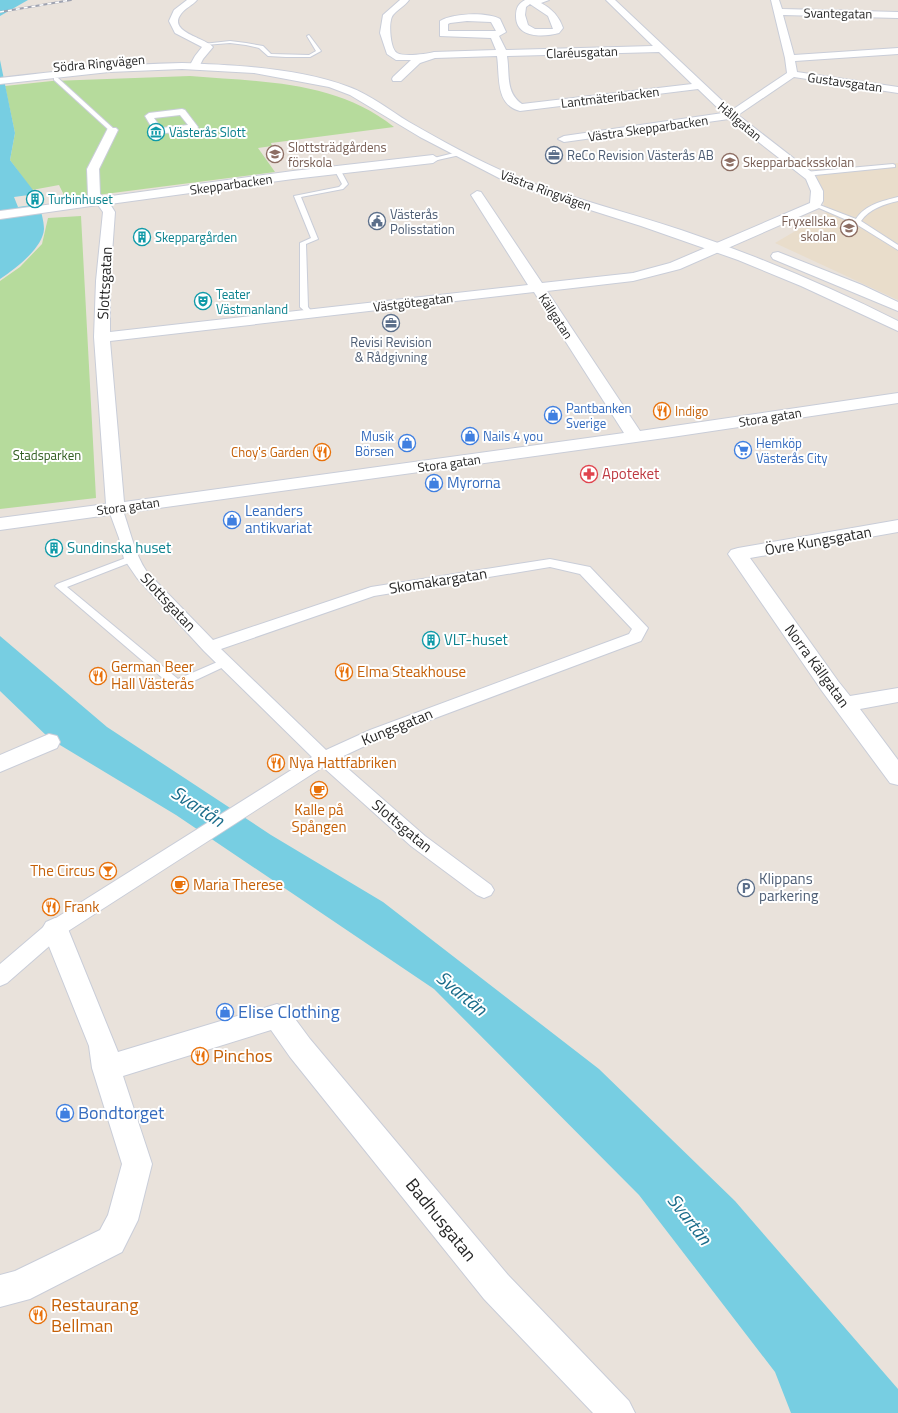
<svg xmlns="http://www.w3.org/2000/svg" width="898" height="1413" font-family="'Titillium Web',sans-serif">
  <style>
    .education { fill: #e9ddcb }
    .green { fill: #b6db9c }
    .water { fill: #77cee2 }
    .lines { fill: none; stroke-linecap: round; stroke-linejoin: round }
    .service-casing { stroke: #c9cdd8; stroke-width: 2 }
    .pedestrian-casing { stroke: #c9cdd8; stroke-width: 2 }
    .minor-casing { stroke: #c9cdd8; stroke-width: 2 }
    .secondary-casing { stroke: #c9cdd8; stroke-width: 2 }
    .service { fill: #fff; fill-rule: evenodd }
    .pedestrian { fill: #fff; fill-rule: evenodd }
    .minor { fill: #fff; fill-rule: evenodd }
    .secondary { fill: #fff; fill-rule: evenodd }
    .rail-casing { stroke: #9ea2b0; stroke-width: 2 }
    .rail { stroke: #fff; stroke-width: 1.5; stroke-dasharray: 4; stroke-linecap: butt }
    .labels { text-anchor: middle; stroke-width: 4; stroke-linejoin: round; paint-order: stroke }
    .far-street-label { font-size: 13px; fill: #282828; stroke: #fff }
    .far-culture-label { font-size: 13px; fill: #0d838f; stroke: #fff; text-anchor: start }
    .far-education-label { font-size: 13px; fill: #785e54; stroke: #fff; text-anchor: start }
    .far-service-label { font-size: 13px; fill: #4e5e75; stroke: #fff; text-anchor: start }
    .far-shop-label { font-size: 13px; fill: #366cbe; stroke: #fff; text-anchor: start }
    .far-food-label { font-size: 13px; fill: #c56008; stroke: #fff; text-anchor: start }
    .far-park-label { font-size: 13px; fill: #315d20; stroke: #fff }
    .street-label { font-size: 15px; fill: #282828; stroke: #fff }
    .health-label { font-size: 15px; fill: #be3a42; stroke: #fff; text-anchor: start }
    .shop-label { font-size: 15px; fill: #366cbe; stroke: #fff; text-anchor: start }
    .culture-label { font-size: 15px; fill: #0d838f; stroke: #fff; text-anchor: start }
    .food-label { font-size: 15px; fill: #c56008; stroke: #fff; text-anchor: start }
    .service-label { font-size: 15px; fill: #4e5e75; stroke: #fff; text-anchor: start }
    .near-shop-label { font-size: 18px; fill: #366cbe; stroke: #fff; text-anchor: start }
    .near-food-label { font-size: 18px; fill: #c56008; stroke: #fff; text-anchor: start }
    .near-street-label { font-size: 18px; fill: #282828; stroke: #fff }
    .near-water-label { font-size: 19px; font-style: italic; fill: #1a6c8a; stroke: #fff }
  </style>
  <rect width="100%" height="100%" fill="#e9e2db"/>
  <path class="education" d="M898,163V300L775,243L826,213L815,170Z"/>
  <g class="green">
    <path d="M190,76C261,82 335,80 394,127L271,143L272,146L258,148L275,172L66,199L59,185L32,190L10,160L15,133L5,86L52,81Z"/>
    <path d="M81,216L96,498L0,509V281L20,267L42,244L48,218Z"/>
  </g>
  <g class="water">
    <path d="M0,0H28L0,16Z"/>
    <path d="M0,60L15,133L10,160L36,194L14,197L18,207L39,204C41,212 44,221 44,229C43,248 15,269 0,279Z"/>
    <path d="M0,636L107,727L271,835L383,902L599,1069L735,1201L898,1389V1413H791L775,1372L639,1195L434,989L176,815L50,739L0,691Z"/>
  </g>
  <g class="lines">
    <g class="service-casing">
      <g id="service">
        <path d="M309,35L321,51L310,57H286L268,56L259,48L246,45L230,43L205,45L203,44L230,41L246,43L263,46L271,54L309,55L316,51L307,36Z"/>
        <path d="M54,78H58L114,129V131H110L54,80Z"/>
        <path d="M458,152L461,154L460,155L433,161L430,159Z"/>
        <path d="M893,164L895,165V167L805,176L802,174L805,172Z"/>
        <path d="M338,169L341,171L348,184L343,189L301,197L318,239L306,244L308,307L314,314L310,316L300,307V243L311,238L294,196L339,187L342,184L335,171Z"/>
        <path d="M898,197V201C884,204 869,209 861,221L898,245V250L856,224L812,205L817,204L856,219C865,205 882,201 898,197Z"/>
        <path d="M131,556L136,559L134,561L67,587L178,679L222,660H230L231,662L230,664L181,687H173L55,586L57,584Z"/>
      </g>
    </g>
    <g class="pedestrian-casing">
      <g id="pedestrian">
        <path d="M182,109L185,110L198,127L197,129L158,134L155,133L145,116L149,113ZM180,115L188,125L161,128L154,118Z"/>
        <path d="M115,504L120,505L122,508C130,529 134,553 147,572L213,640L371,587L550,559L590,567L648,628L641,641L382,738L337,759L425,836L491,885L494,890L491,895L484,898L477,895L411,846L323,767L62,935L7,983L0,986V964L48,923L312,757L204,651L137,578L124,559L119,538L108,508L110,505ZM550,567L580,574L632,629L629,634L370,730L326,750L221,649L374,596Z"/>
      </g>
    </g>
    <g class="minor-casing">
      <g id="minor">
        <path d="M187,0H197C193,5 185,8 181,14C167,32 206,38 213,47L203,59L199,67L195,68L190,65L195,56L202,47L175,33L169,21L174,10Z"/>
        <path d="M400,0H409C405,6 398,9 393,15C388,21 390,49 397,53C404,57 427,54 434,52L496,50L491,38L440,36V21C453,13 487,12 500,19L506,32L499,36L506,50L653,46L606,0H615L732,110L787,73L785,58L771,0H779L782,9L898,12V18L783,15L794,55L898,48V54L795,61L797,72L898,87V93L794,77L738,115L814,174L823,191V201L819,208L680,269L633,281L547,291L640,431L898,393V403L672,437L0,530V518L106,504L94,337L96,281L103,212L98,205L0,219V211L91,199L88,195L87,169L108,128H116L118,130L99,169L100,194L104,197L293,171L433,155L439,159L433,163L293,179L110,204L115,212L110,281V332L528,285L471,195L477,191L481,192L542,283L633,273L670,263L810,203L811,191L806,179L729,119L564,142L558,139L564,136L723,113L698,89L520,111C495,105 500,76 497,56L435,58L420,63L401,81H393L392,79L393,77L411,60H396L387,54L380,33L383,15ZM467,21L491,22L496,31H448V24L450,23ZM659,52L692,84L522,104C505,92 510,74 507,56ZM534,292L624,433L124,502L110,341Z"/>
        <path d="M525,0H549L541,3C552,9 559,16 563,28L559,33C544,37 516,39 516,16C516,8 518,4 525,0ZM530,4L548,16L553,29H535L528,25L525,15L526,7Z"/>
        <path d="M898,520V532L750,558L838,681L850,696L898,688V702L860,709L898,760V785L890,783L822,691L728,554L731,550L738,548Z"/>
        <path d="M49,734L57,736L60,742L57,748L0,772V755Z"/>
        <path d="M55,918L64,922L68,929L118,1052L277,1004L287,1008L310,1039L508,1275L629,1401L635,1413H593L484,1299L290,1057L271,1030L123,1076L152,1164L138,1220L122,1252L30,1299L0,1307V1275L15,1271L100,1230L108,1215L122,1164L92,1068L89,1046L42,929L46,922Z"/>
      </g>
    </g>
    <g class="secondary-casing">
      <g id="secondary">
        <path d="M182,63C234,65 300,68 349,87C371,95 389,110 409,122C447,144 486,165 526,181C577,200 630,213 681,230C755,255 828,286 898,321V331L801,286L738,260L641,226L546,196L499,178L420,137L350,95L329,87L254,73L182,69L109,72L0,84V78C61,71 121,64 182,63Z"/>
        <path d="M778,252L862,285L898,302V311L773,259L771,256L773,253Z"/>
      </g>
    </g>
    <use href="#service" class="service"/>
    <use href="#pedestrian" class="pedestrian"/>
    <use href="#minor" class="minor"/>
    <use href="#secondary" class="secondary"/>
    <g class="rail-casing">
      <path id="rail" d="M0,12L71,0"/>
    </g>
    <use href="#rail" class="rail"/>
  </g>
  <defs>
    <g id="museum-ring" transform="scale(0.9)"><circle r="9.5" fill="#fff" stroke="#0f9aa8" stroke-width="1.5"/><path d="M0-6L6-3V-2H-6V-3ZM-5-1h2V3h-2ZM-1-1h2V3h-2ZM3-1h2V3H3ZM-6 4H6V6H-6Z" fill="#0f9aa8"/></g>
    <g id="school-ring" transform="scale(0.9)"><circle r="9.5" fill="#fff" stroke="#8d6e63" stroke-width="1.5"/><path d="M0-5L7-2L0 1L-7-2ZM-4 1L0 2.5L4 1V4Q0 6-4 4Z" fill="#8d6e63"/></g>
    <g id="office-ring" transform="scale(0.9)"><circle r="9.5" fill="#fff" stroke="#5c6f8a" stroke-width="1.5"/><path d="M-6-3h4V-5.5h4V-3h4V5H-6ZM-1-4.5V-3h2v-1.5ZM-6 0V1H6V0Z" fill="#5c6f8a"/></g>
    <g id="building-ring" transform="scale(0.9)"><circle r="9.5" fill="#fff" stroke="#0f9aa8" stroke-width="1.5"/><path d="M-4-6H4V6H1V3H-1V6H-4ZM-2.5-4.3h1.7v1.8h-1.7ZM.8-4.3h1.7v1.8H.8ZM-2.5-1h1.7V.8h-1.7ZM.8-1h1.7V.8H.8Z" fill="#0f9aa8"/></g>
    <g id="civic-ring" transform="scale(0.9)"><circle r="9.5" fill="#fff" stroke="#5c6f8a" stroke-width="1.5"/><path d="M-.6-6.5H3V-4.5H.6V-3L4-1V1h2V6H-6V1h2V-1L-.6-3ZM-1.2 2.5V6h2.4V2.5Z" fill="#5c6f8a"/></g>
    <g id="theatre-ring" transform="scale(0.9)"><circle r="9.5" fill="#fff" stroke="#0f9aa8" stroke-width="1.5"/><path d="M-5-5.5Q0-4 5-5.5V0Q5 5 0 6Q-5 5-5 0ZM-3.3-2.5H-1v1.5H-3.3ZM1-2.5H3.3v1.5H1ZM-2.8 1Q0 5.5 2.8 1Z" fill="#0f9aa8"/></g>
    <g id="restaurant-ring" transform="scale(0.9)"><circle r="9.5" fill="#fff" stroke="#e8710a" stroke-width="1.5"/><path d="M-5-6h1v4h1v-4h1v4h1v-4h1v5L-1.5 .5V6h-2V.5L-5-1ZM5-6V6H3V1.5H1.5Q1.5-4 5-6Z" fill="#e8710a"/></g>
    <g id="shop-ring" transform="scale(0.9)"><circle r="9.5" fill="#fff" stroke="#3f7fe0" stroke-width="1.5"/><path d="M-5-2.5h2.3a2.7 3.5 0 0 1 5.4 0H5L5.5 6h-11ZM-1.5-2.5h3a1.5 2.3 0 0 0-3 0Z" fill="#3f7fe0"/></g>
    <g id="supermarket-ring" transform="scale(0.9)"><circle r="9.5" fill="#fff" stroke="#3f7fe0" stroke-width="1.5"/><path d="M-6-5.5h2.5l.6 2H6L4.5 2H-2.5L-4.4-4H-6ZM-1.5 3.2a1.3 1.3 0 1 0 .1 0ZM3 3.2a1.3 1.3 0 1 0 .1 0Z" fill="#3f7fe0"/></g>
    <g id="pharmacy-ring" transform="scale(0.9)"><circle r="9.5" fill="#fff" stroke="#e0444e" stroke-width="1.5"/><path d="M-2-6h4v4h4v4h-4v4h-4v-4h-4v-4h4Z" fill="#e0444e"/></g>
    <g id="cafe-ring" transform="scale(0.9)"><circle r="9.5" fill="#fff" stroke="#e8710a" stroke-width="1.5"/><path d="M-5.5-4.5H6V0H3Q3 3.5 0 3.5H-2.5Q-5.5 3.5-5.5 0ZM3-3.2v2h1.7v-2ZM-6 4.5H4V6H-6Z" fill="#e8710a"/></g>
    <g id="bar-ring" transform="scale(0.9)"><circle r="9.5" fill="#fff" stroke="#e8710a" stroke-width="1.5"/><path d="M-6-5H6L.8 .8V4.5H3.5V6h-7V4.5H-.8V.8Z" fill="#e8710a"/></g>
    <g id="parking-ring" transform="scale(0.9)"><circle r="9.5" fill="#fff" stroke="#5c6f8a" stroke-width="1.5"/><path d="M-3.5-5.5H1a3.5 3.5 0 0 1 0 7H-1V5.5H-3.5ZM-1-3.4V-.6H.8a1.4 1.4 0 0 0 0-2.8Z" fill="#5c6f8a"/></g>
  </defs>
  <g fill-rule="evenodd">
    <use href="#museum-ring" x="156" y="132"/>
    <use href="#school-ring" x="275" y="154"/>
    <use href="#office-ring" x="554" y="155"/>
    <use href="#school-ring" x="730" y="162"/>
    <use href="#building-ring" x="35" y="199"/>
    <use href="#civic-ring" x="377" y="221"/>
    <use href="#school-ring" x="849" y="228"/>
    <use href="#building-ring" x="142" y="237"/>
    <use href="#theatre-ring" x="203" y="301"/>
    <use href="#office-ring" x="391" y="323"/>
    <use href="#restaurant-ring" x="662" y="411"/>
    <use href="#shop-ring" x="553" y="415"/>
    <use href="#shop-ring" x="470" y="436"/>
    <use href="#shop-ring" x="407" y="443"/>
    <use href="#supermarket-ring" x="743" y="450"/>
    <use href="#restaurant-ring" x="322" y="452"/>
    <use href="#pharmacy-ring" x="589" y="474"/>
    <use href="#shop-ring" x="434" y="483"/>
    <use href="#shop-ring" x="232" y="520"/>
    <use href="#building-ring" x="54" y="548"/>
    <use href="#building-ring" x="431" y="640"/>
    <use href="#restaurant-ring" x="344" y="672"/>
    <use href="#restaurant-ring" x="98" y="676"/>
    <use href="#restaurant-ring" x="276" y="763"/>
    <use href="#cafe-ring" x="319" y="790"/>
    <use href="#bar-ring" x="108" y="871"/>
    <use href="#cafe-ring" x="180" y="885"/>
    <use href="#parking-ring" x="746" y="888"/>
    <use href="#restaurant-ring" x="51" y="907"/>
    <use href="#shop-ring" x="225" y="1012"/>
    <use href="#restaurant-ring" x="200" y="1056"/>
    <use href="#shop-ring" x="65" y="1113"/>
    <use href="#restaurant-ring" x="38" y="1315"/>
  </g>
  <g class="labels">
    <g class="far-street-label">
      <text transform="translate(838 13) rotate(1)" y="5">Svantegatan</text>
      <text transform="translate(582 52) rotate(-2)" y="5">Claréusgatan</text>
      <text transform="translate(99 63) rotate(-5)" y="5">Södra Ringvägen</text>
      <text transform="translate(845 82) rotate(8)" y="5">Gustavsgatan</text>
      <text transform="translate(610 97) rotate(-7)" y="5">Lantmäteribacken</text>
      <text transform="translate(740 121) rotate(40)" y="5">Hållgatan</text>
      <text transform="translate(648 128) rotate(-8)" y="5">Västra Skepparbacken</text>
      <text transform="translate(231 184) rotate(-8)" y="5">Skepparbacken</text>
      <text transform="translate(546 190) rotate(20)" y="5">Västra Ringvägen</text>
      <text transform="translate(413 302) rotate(-7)" y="5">Västgötegatan</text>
      <text transform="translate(556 316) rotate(57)" y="5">Källgatan</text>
      <text transform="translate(770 417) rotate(-9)" y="5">Stora gatan</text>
      <text transform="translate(449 463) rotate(-8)" y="5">Stora gatan</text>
      <text transform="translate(128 506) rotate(-8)" y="5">Stora gatan</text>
    </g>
    <g class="far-culture-label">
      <text x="169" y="137">Västerås Slott</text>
      <text x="48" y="204">Turbinhuset</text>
      <text x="155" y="242">Skeppargården</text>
      <text x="216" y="299">Teater<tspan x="216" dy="15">Västmanland</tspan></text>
    </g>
    <g class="far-education-label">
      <text x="288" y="152">Slottsträdgårdens<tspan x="288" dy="15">förskola</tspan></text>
      <text x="743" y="167">Skepparbacksskolan</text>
      <text x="836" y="226" text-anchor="end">Fryxellska<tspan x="836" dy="15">skolan</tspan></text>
    </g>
    <g class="far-service-label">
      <text x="567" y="160">ReCo Revision Västerås AB</text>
      <text x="390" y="219">Västerås<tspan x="390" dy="15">Polisstation</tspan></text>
      <text x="391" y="347" text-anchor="middle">Revisi Revision<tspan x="391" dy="15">&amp; Rådgivning</tspan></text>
    </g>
    <g class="far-shop-label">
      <text x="566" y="413">Pantbanken<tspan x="566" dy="15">Sverige</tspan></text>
      <text x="394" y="441" text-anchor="end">Musik<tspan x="394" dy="15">Börsen</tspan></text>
      <text x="483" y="441">Nails 4 you</text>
      <text x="756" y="448">Hemköp<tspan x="756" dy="15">Västerås City</tspan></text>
    </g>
    <g class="far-food-label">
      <text x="675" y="416">Indigo</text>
      <text x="309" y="457" text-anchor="end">Choy's Garden</text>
    </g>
    <g class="far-park-label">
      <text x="47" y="460">Stadsparken</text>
    </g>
    <g class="street-label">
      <text transform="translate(105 283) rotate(-87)" y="5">Slottsgatan</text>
      <text transform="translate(818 541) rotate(-10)" y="5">Övre Kungsgatan</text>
      <text transform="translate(438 581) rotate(-9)" y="5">Skomakargatan</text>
      <text transform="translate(168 602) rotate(47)" y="5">Slottsgatan</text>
      <text transform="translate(817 666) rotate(54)" y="5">Norra Källgatan</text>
      <text transform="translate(397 727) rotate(-22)" y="5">Kungsgatan</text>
      <text transform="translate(402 826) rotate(40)" y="5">Slottsgatan</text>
    </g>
    <g class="health-label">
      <text x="602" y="479">Apoteket</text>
    </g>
    <g class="shop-label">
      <text x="447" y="488">Myrorna</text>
      <text x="245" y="516">Leanders<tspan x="245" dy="17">antikvariat</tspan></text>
    </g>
    <g class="culture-label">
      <text x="67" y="553">Sundinska huset</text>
      <text x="444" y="645">VLT-huset</text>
    </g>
    <g class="food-label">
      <text x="111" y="672">German Beer<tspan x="111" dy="17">Hall Västerås</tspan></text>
      <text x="357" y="677">Elma Steakhouse</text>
      <text x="289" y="768">Nya Hattfabriken</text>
      <text x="319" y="815" text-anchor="middle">Kalle på<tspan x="319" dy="17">Spången</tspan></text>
      <text x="95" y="876" text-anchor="end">The Circus</text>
      <text x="193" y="890">Maria Therese</text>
      <text x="64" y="912">Frank</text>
    </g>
    <g class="service-label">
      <text x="759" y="884">Klippans<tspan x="759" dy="17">parkering</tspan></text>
    </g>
    <g class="near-shop-label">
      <text x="238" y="1018">Elise Clothing</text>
      <text x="78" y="1119">Bondtorget</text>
    </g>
    <g class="near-food-label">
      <text x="213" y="1062">Pinchos</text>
      <text x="51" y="1311">Restaurang<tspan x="51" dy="21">Bellman</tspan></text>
    </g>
    <g class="near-street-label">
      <text transform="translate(441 1220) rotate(51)" y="6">Badhusgatan</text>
    </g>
    <g class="near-water-label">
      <text transform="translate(198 806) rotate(33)" y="7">Svartån</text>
      <text transform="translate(462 993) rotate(39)" y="7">Svartån</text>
      <text transform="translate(690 1219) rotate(52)" y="7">Svartån</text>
    </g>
  </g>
</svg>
